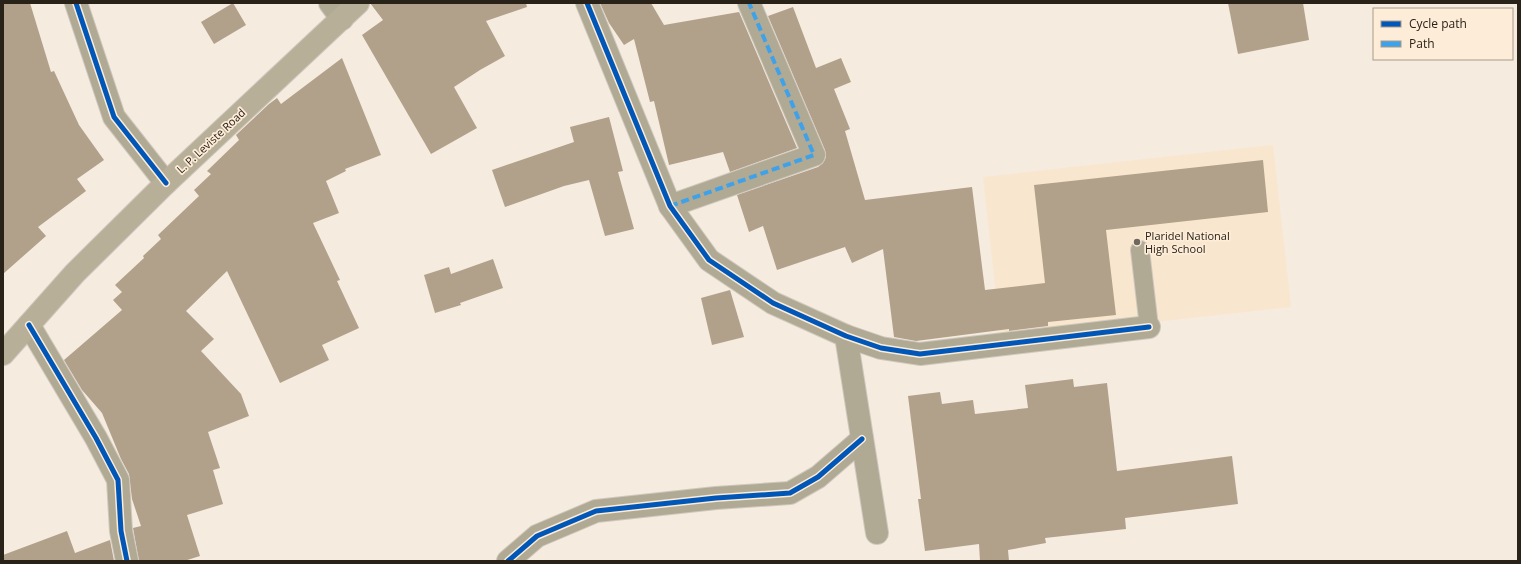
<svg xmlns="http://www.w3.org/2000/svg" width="1521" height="564" font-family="'Open Sans',sans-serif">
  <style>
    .built { fill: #f9e6ce }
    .building { fill: #b2a18a }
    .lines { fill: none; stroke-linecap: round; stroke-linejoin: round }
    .lane-casing { stroke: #cfc7bd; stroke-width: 20 }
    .street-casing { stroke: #cfc7bd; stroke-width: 24 }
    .secondary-casing { stroke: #cfc7bd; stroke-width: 24 }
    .lane { stroke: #b0a994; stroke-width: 18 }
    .street { stroke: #b0a994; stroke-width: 22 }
    .secondary { stroke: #b8af98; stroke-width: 22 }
    .quiet { stroke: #3ea2ea; stroke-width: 4; stroke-dasharray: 8 4; stroke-linecap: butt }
    .cycleway-casing { stroke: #fdecd7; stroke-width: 8 }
    .cycleway { stroke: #0057b8; stroke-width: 5 }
    .poi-dot { fill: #70685e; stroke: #fdecd7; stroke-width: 1.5 }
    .labels { text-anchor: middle; stroke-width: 3.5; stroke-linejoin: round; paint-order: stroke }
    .street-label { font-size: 11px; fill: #292218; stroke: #fdecd7 }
    .poi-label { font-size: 11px; fill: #292218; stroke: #fdecd7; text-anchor: start }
  </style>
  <rect width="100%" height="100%" fill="#f5ebdf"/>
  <path class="built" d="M1273,145L1291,307L1001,339L983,177Z"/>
  <g class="building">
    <path d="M3,3H30L51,72L54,71L79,125L104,160L77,179L86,191L38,227L46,236L3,274Z"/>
    <path d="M233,3L246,25L214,44L201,22Z"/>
    <path d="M370,3H526L527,7L486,21L505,56L480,70L454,87L477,128L431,154L362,35L383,20Z"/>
    <path d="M600,3H651L664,25L739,12L797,148L730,172L723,152L669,165L654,101L650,102L634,39L624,45L609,23Z"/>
    <path d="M1228,3H1303L1309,40L1238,54Z"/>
    <path d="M793,7L816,68L841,58L851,82L834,89L850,129L845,131L865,200L972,187L985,290L1045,283L1034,185L1263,160L1268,212L1106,230L1116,315L1048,322V326L1009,331V329L916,341L894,337L883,249L852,263L845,247L777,270L763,226L749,232L737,195L818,167L823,163L826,157L825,150L768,16Z"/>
    <path d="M342,58L381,155L345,169L346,171L326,181L339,213L313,223L340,280L337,281L359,328L322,345L329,360L280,383L227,271L186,311L214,339L201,351L241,394L249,416L208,432L220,468L213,470L223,504L187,515L200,556L184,561H139L133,528L141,526L132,499L129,474L121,459L102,413L82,390L64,360L122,310L113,300L122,292L115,285L144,258L143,256L161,239L158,235L199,196L194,190L211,174L207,171L239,140L236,135L269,104L277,98L281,104Z"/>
    <path d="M609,117L623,171L618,172L634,229L605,236L589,180L564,186L505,207L492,170L574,142L570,127Z"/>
    <path d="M493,259L503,288L460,303L461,305L435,313L424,275L449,267L451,274Z"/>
    <path d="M730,290L744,337L712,345L701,298Z"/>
    <path d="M1073,379L1074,387L1107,383L1117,471L1232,456L1238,504L1125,518L1126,529L1045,538L1046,543L1008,550L1009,561H980L979,544L925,551L918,499H921L908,396L940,392L942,404L973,400L975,414L1028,408L1025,385Z"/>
    <path d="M67,531L75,553L110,540L114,561H3V555Z"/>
  </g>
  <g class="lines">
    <g class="lane-casing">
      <path id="lane" d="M1140,250L1149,327"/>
    </g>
    <g class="street-casing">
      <g id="street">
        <path d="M76,3L114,117L166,183"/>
        <path d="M330,3L342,19"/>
        <path d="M587,3L670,206L709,260L773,303L846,336L881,348L920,354L1149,327"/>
        <path d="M670,206L814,155L749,3"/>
        <path d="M29,325L96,438L118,480L121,531L127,561"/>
        <path d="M846,336L877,533"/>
        <path d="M508,561L537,536L596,511L716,498L790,493L818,477L862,439"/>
      </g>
    </g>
    <g class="secondary-casing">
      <path id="secondary" d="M3,354L75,273L166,183L358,3"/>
    </g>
    <use href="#lane" class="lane"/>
    <use href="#street" class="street"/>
    <use href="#secondary" class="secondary"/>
    <path class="quiet" d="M670,206L814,155L749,3"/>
    <g class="cycleway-casing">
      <g id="cycleway">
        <path d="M76,3L114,117L166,183"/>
        <path d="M587,3L670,206L709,260L773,303L846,336L881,348L920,354L1149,327"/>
        <path d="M29,325L96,438L118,480L121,531L127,561"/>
        <path d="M508,561L537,536L596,511L716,498L790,493L818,477L862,439"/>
      </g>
    </g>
    <use href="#cycleway" class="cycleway"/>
  </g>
  <circle class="poi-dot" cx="1137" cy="242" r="4"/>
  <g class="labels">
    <g class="street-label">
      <text transform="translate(211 141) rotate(-43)" y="4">L. P. Leviste Road</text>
    </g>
    <g class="poi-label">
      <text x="1145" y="240">Plaridel National<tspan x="1145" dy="13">High School</tspan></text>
    </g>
  </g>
  <rect width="1521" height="564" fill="none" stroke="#292218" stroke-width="8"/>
  <rect x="1373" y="8" width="140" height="52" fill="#fdecd7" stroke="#a89b8b"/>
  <rect x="1381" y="21" width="20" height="6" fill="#0057b8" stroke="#a89b8b"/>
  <text x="1409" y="28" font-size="12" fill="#292218">Cycle path</text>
  <rect x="1381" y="41" width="20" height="6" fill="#3ea2ea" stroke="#a89b8b"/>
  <text x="1409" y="48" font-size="12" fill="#292218">Path</text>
</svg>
